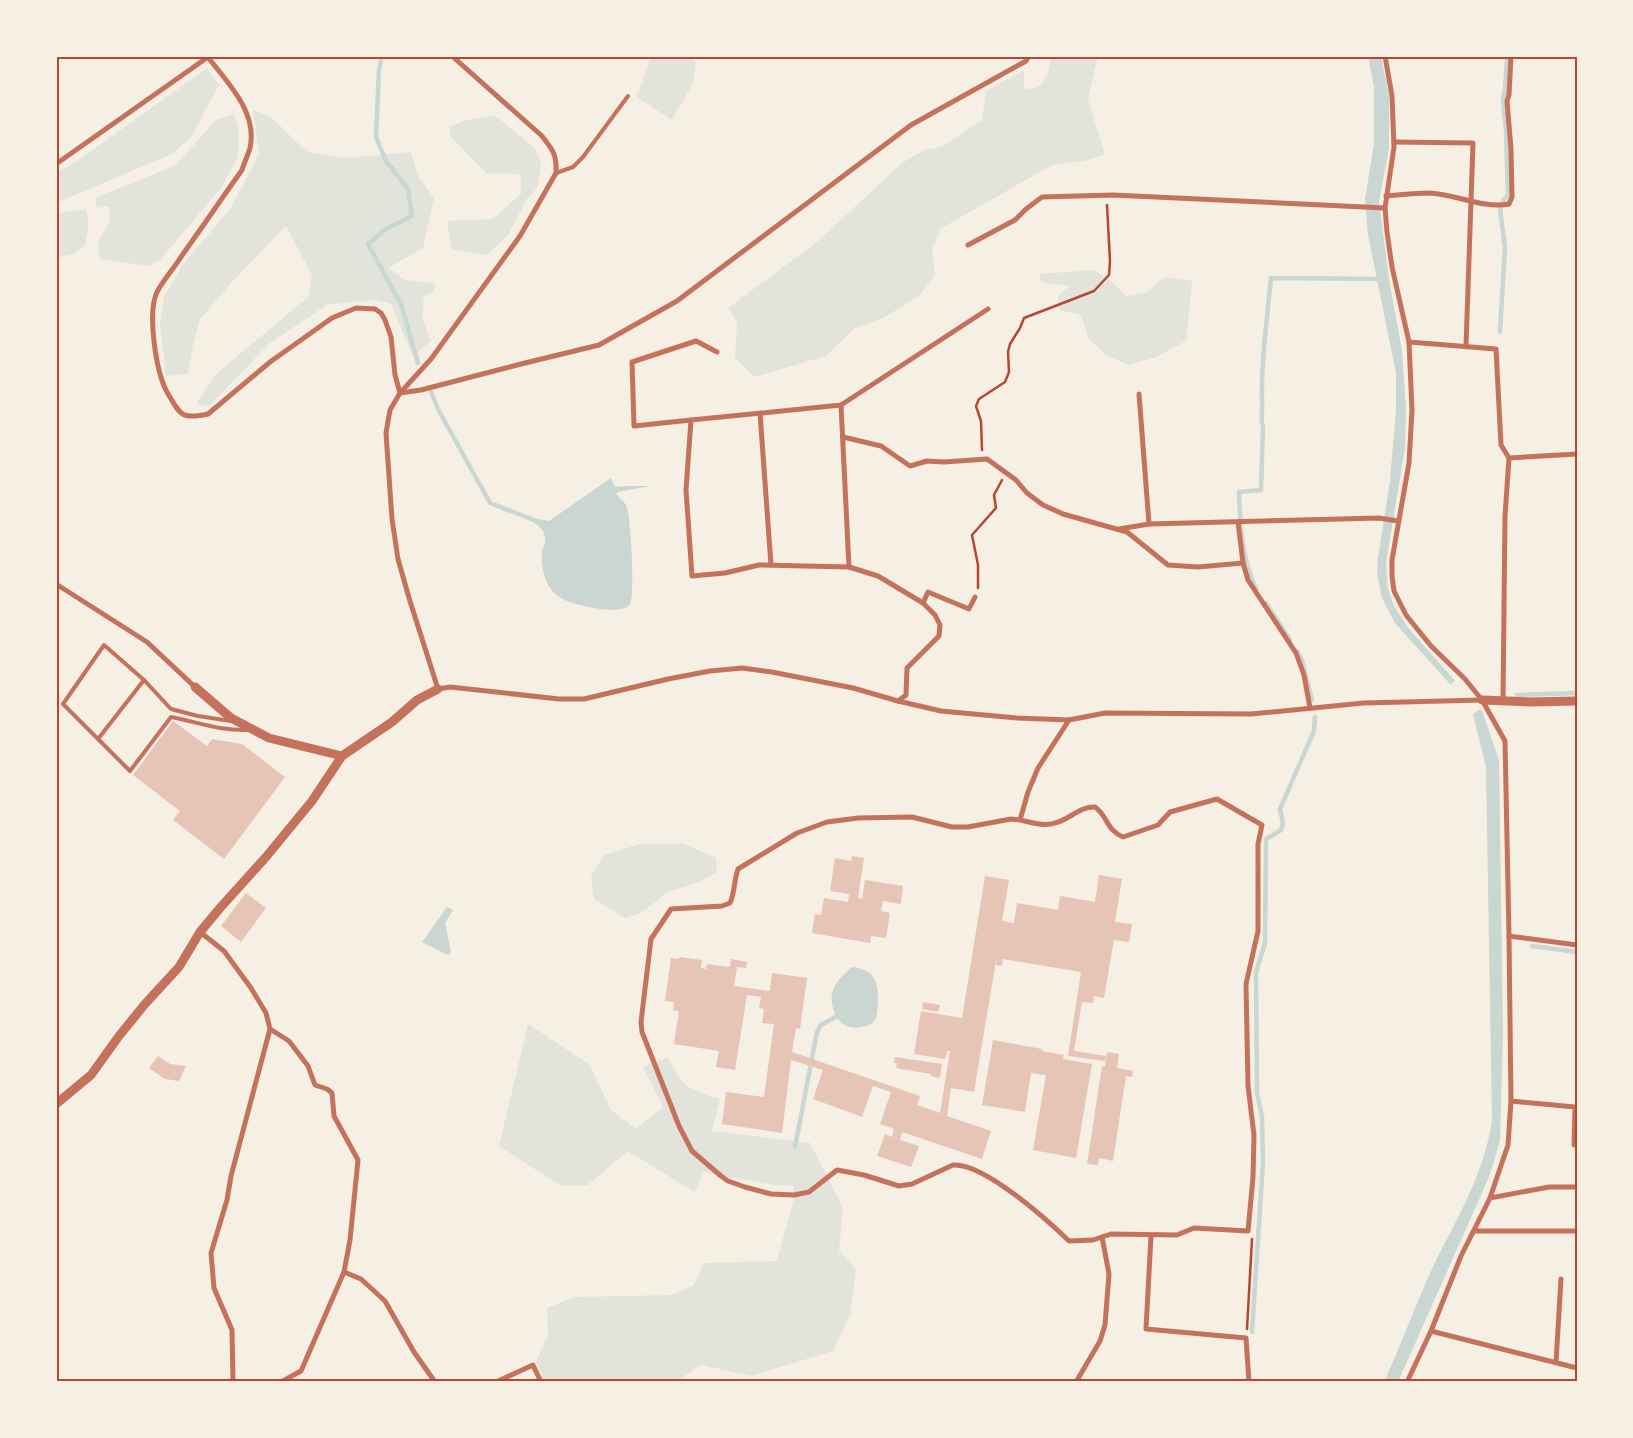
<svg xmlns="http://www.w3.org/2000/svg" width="1633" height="1438" font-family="'DM Sans',sans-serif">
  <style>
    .green { fill: #e2e4dc }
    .water { fill: #c9d6d2 }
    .pier { fill: #f6efe4 }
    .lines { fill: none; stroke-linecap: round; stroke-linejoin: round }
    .stream { stroke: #c9d6d2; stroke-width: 4.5 }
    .building { fill: #e6c5b7 }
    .path { stroke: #b5482f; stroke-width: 2.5 }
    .service { stroke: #c5725c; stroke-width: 4 }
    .minor { stroke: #c5725c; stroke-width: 5 }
    .tertiary { stroke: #c5725c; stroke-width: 9 }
    .neatline { fill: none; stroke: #b5482f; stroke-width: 2 }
  </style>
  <rect width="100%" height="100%" fill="#f6efe4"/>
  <g class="green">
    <path d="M651,56H688L696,62L693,83L672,120L637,97Z"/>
    <path d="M1051,56H1098L1088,99L1105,155L1084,161L1052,165L940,229L932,251L935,276L920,295L885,317L854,329L826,356L754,377L735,358L737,323L728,308L817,242L902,163L924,150L942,147L982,120L986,91L1024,70V89C1047,89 1048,75 1051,56Z"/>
    <path d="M207,68L219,85L192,136L172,154L56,203V173L80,159Z"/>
    <path d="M253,110L271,117L307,152L346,158L411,152L418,176L434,198L423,248L388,268L405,280L436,284L433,292L424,296L422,318L431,341L413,356L391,304L375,300L329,304L270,343L209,406L196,404L215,375L308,297L312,275L286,226L232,282L200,319L193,345L188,374L166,376L160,324L164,296L184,263L230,209L259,154Z"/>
    <path d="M234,114L239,130L238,157L221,188L160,260L148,266L100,259L98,241L110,221L109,206L97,208L95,198L176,165L216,120Z"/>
    <path d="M494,115L535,148L541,164L537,188L525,203L508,235L487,255L452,249L447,221L493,219L521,194V174L486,173L450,136V126L467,120Z"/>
    <path d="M86,210L89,224L85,246L74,254L56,258V214L70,211Z"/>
    <path d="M1093,270L1110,280L1126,296L1147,292L1165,277L1192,281L1186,341L1157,357L1129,365L1107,356L1089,339L1081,315L1059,310L1058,296L1070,286L1041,282L1039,274Z"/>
    <path d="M640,844H684L716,858L717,872L699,882L668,892L641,913L625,918L594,899L591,876L604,855Z"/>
    <path d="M528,1024L590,1065L611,1110L636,1129L663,1107L643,1067L668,1057C683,1088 687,1089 720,1099L712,1131L810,1143L843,1208L839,1251L856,1269L850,1315L833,1351L751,1376L701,1365L676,1382H545L536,1362L548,1335L547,1308L574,1297L671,1295L694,1285L704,1263L777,1261L793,1202L794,1186L774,1185L704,1172L694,1192L628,1151L588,1185L561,1186L499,1146Z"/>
  </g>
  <g class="water">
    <path d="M1368,56H1381L1389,96V149L1379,201L1389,279L1402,351L1406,410L1405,448L1386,563L1388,589L1394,606L1409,629L1482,711L1499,760L1503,1032L1500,1140L1495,1158L1489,1177L1398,1382H1384C1401,1345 1415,1306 1432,1269C1456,1219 1484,1176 1492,1120L1486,767L1473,715L1450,684L1395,623L1382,598L1377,573L1378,558L1390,481L1396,410V373L1368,235L1365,199L1374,144V87Z"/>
    <path d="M611,478L615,487L626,486H651L617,492L616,494C619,498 624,501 626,505C631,514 635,595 630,604C623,617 576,605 565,600C546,592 541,571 542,552C543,547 546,542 545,537C544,529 538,525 531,521L532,518L549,521Z"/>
    <path d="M447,907L453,910L445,923L451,952L448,955L422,942Z"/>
    <path d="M852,967C876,970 878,982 878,1002C877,1008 878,1017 874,1021C870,1026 865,1026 860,1027C843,1030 834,1018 832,1003C829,987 841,977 852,967Z"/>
  </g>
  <path class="pier" d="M1456,680L1482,708L1472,715L1450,685Z"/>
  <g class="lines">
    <g class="stream">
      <path d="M382,56L379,70L376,137L386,161L408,189L412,216L386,229L368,244L401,304L418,363"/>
      <path d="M1500,332L1505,247L1500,209L1504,199L1508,196L1506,130L1503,100L1505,91L1507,56"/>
      <path d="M431,392L439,411L490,503L534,520"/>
      <path d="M1256,589C1242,559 1240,524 1239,492L1261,490L1263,428C1260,418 1263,411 1262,401C1261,361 1267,319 1271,278L1383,279"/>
      <path d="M1266,603L1290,640"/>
      <path d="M1297,651L1302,660L1312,700"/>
      <path d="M1517,695L1577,693"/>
      <path d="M1532,946L1577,952"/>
      <path d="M795,1147L817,1032L821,1025L841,1014"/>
      <path d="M1252,1332L1263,1162L1262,1116L1257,1093L1256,972L1265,943L1266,839L1281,830L1283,823L1280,809L1314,731L1315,717"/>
    </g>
  </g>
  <g class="building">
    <path d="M173,721L207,746L212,739L242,744L285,777L224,859L173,820L180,811L133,775Z"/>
    <path d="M852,856L864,858L858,898L862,899L865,880L903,886L901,904L883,901L881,911L890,913L886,938L871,936L870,943L812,933L815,914L821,915L824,898L848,902L849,894L830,891L835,858L851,861Z"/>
    <path d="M1099,875L1122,879L1115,922L1132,924L1129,942L1114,940L1104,998L1094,996L1093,1003L1082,1002L1074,1051L1106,1056L1105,1061L1068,1056L1081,972L1003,959L1002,966L996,965L997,955L974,1092L951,1088L947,1116L991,1131L982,1159L902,1132L900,1140L919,1146L911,1167L877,1156L885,1134L892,1137L894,1129L880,1124L891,1092L873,1086L862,1117L813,1099L823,1070L791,1060L782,1133L722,1124L726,1092L764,1097L774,1024L762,1023L764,1009L759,1008L761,997L747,995L735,1070L716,1067L719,1051L674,1044L679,1011L673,1010L674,1002L665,1001L671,958L679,959V957L702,960L701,968L706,969L707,964L730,967L731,959L747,962L746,968L737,967L734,986L770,991L772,973L807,978L800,1029L796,1028L792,1052L920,1096L917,1105L940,1113L950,1051H947L945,1059L914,1054L921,1011L962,1018L985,876L1009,880L1002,921L1014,923L1017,903L1058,910L1060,896L1095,902Z"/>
    <path d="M246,893L266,908L241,942L221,926Z"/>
    <path d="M923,1002L940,1005L938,1012L922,1009Z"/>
    <path d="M993,1040L1042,1049V1051L1064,1055L1063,1059L1092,1064L1076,1158L1033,1150L1046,1075L1031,1073L1025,1112L982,1105Z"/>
    <path d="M1107,1052L1119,1054L1117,1068L1133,1071L1132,1077L1126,1076L1113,1161L1099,1158L1098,1165L1087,1164L1102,1066H1105Z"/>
    <path d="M158,1056L170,1064L186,1066L179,1081L165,1079L149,1068Z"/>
    <path d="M895,1057L942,1064L940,1078L931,1076V1074L896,1068L897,1063H894Z"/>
  </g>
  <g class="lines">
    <g class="path">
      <path d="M982,450L981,421L976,406L979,399L1005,382L1009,372L1008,352L1010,344L1020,328L1024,318L1094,291L1109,275L1110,261L1107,205"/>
      <path d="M978,588V565L972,535L996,508L994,495L1002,480"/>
      <path d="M1247,1329L1252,1239"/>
    </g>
    <g class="service">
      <path d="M556,173L573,167L583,157L628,96"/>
      <path d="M231,721L198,716L171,709L144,680L104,645L63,704L130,771L171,717C197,722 221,731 248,730"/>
      <path d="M98,739L144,680"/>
    </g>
    <g class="minor">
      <path d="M207,56C227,82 258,112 250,148C248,155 244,163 242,170C222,198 203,226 183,254C175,267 164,279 157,292C147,313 156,372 167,392C180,414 180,420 208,414L270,362L332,318L356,308L375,309L381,313L385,320L391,337L395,375L400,393"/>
      <path d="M452,56L542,136C553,150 557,155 556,173L520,236L431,359L400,393L390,410L386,433L392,519L398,559L409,598L438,689L450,687L559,699H584L668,679L710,671L742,668L772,672L853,688L898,701L941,711L1017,718L1069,720L1105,713L1251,714L1364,703L1482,700"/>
      <path d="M1385,56L1392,96L1394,147L1385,208L1387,232L1392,267L1409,342L1412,410L1409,463L1392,560V576L1394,591L1406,615L1431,646L1465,679L1482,700L1505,741L1509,936L1511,1101L1508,1145L1490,1198L1461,1256L1431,1331L1407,1382"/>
      <path d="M1394,142L1473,143L1466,346"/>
      <path d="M56,164L208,57"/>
      <path d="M1386,196C1400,195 1415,193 1429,193C1456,194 1482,209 1509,204L1512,197L1511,149L1507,101L1509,95L1511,56"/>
      <path d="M968,245L1015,220L1026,209L1042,197L1113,195L1385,208"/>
      <path d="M1409,342L1496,349L1501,445L1509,458L1505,516L1503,701"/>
      <path d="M400,393L421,390L525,363L599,345L677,301L911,125L1026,61L1029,56"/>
      <path d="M1139,394L1149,524"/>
      <path d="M841,405L849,567"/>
      <path d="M760,413L771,565"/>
      <path d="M691,420L634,426L632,362L696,341L717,352"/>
      <path d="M843,437L881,446L910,466L927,461L944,462L987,459L1016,480L1027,493L1043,505L1063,514L1127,532L1168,565L1198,567L1243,563"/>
      <path d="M1509,458L1577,454"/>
      <path d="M1238,522L1243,563L1248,580L1296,653L1304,675L1310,708"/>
      <path d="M1119,529L1149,524L1379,518L1398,521"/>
      <path d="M56,584L147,642L195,687"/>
      <path d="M923,603L928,592L969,609L975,597"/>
      <path d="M898,701L906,695L907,668L939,636L940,625L935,615L923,603L878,576L849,567L759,565L725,573L692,576L686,490L691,420L841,405L988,309"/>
      <path d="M1020,820C1031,822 1044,827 1055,823C1069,820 1080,806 1095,807C1108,816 1106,830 1123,837L1158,825L1170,812L1217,799L1262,825L1258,844V931L1246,984L1248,1086L1254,1135L1253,1177L1248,1231L1194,1228L1177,1235L1111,1234L1093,1240L1069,1241C1046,1219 984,1163 953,1165L912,1184L899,1186L864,1175L837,1170L809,1192L794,1195L771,1194L745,1187L728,1181L721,1176L692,1151L679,1126L642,1032L641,1022L651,939L671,909L722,906L730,903C735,892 734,880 738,869L797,833L827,822L858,818L912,817L952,827H968L1011,819L1020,820L1028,792L1038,768L1069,720"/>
      <path d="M200,932L224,951L251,988L266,1013L270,1029L231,1176L227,1200L211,1253L214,1288L232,1330L233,1382"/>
      <path d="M1509,936L1577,945"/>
      <path d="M270,1029L289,1041L308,1066L315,1085L327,1089L332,1093L334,1116L358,1160L350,1240L344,1272L301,1371L281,1382"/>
      <path d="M1511,1101L1575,1107L1574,1145H1577"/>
      <path d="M1490,1198L1549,1187H1577"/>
      <path d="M1474,1231H1577"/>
      <path d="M1151,1236L1146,1329L1246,1338L1249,1382"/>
      <path d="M344,1272L361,1279L385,1301L414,1352L435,1382"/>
      <path d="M1431,1331L1577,1368"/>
      <path d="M1556,1362L1561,1279"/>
      <path d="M496,1382L533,1365L541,1382"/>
      <path d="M956,1382H977"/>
      <path d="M1076,1382L1100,1341L1105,1325L1109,1274L1102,1237"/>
    </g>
    <g class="tertiary">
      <path d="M195,687L231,718L269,738L342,756"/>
      <path d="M1482,700L1530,702L1577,701"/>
      <path d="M56,1104L91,1075L119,1036L145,1004L179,967L200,932L220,908L266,857L312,801L342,756L392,722L417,700L438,689"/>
    </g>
  </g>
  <rect width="1633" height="1438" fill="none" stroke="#f6efe4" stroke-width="115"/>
  <rect x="58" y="58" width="1518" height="1322" class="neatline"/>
</svg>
